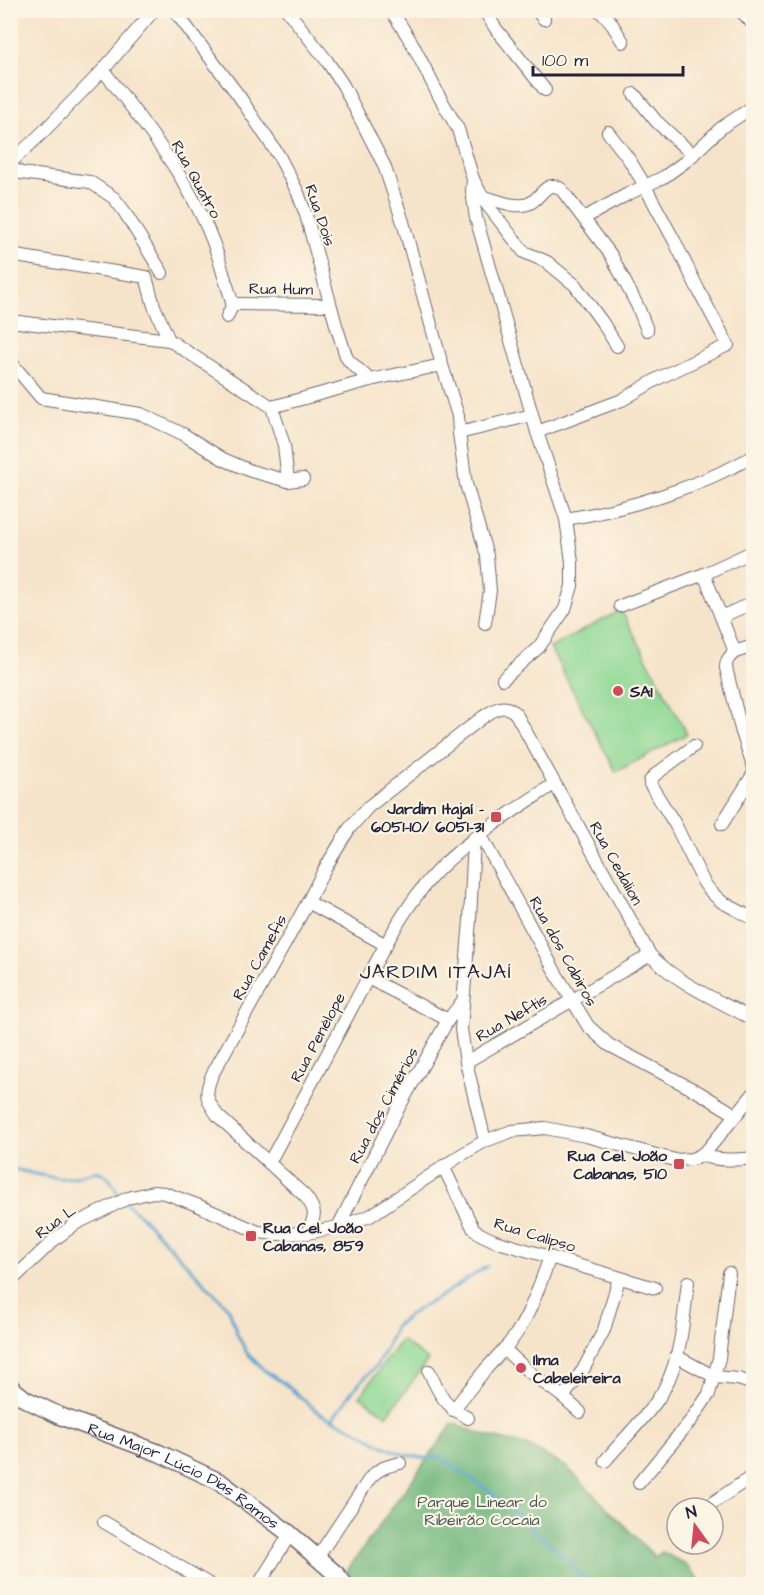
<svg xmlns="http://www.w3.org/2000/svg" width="764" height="1595" font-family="'Architects Daughter',sans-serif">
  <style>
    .green { fill: #8ed894; stroke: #587d68; stroke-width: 1.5 }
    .forest { fill: #72b87e; stroke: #4a6d5c; stroke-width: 1.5 }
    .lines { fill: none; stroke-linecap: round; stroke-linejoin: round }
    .stream { stroke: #58a2d0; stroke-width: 3 }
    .minor-casing { stroke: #6c666d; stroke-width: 14 }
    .secondary-casing { stroke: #6c666d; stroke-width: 19 }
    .minor { stroke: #fff; stroke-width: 12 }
    .secondary { stroke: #fff; stroke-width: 16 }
    .poi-dot { fill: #d1495b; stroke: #fcf5e5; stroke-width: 2 }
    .labels { text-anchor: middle; stroke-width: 4.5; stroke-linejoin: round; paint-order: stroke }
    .street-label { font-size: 16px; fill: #22223b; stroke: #fcf5e5 }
    .poi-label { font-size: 16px; font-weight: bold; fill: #22223b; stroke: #fcf5e5; text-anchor: start }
    .park-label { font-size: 16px; fill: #425956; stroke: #fcf5e5 }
    .quarter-label { font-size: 20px; letter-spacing: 1.5px; fill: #22223b; stroke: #fcf5e5 }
  </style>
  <rect width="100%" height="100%" fill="#fcf5e5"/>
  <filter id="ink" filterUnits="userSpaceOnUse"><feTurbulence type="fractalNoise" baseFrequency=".0167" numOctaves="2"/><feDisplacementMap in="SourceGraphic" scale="12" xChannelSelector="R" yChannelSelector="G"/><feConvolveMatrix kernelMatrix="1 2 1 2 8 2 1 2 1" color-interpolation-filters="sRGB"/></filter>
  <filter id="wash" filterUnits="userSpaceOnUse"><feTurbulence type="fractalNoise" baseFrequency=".008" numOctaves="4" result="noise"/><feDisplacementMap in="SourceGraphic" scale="24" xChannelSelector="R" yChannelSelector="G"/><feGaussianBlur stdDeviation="1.35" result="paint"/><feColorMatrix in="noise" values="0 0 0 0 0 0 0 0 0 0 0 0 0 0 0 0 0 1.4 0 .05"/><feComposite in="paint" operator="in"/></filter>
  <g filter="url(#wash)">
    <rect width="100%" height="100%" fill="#f6e4ca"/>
    <g class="green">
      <path d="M621,610L687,734L616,772L550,648Z"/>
      <path d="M401,1340L428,1360L387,1416L360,1396Z"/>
    </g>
    <path class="forest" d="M453,1423L484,1435L526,1445L567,1467L655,1557L662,1552L685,1564L704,1584H354L346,1572Z"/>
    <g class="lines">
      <g class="stream">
        <path d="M10,1168C26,1172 42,1176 58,1178C91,1181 100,1152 120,1198"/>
        <path d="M125,1202L142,1217L229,1309L237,1334L247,1353L265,1371L285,1384L320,1414L354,1429L383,1446L403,1454L423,1458L440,1457L489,1491L563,1555L588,1584"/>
        <path d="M332,1419L353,1390L377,1365L387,1346L395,1327L410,1314L443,1295L487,1266"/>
      </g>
    </g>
  </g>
  <g filter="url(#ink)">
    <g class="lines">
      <g class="minor-casing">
        <g id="minor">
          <path d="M174,10L239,96L279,156L298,193L306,215L336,325L346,356L349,361L370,380L442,365"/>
          <path d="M287,10L327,61L343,85L384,165L403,222L442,365L458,416L459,433L532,415"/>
          <path d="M391,10L412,43L439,96L458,129L473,179L485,202L524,252L547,262L575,285L602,322L617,346"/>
          <path d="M484,10L496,29L545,90"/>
          <path d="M536,10L544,19"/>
          <path d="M599,10L610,21L623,42"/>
          <path d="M740,10L754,25"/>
          <path d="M103,70C151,132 203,196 223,273C225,280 232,299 232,304C232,308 228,314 227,317"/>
          <path d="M634,94L656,121L693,155"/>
          <path d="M10,163L42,133L103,70L154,10"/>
          <path d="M10,167L21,173L90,182L114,198L124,211L162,273"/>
          <path d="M473,179L472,191L476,218L537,432L566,519L572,562V586L565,609L539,647L503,679"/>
          <path d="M481,196C495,199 516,210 530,203C542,197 546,179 561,189L611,255L638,307L647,330"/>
          <path d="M584,218L628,194L664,177L686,161L721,128L754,106"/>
          <path d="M10,255L146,277L154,306L169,340"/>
          <path d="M232,304L330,305"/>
          <path d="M10,321L169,340L272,407L284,445L288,481"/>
          <path d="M10,361L41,398L141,414L183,434L223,459L251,471L288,481L303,479"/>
          <path d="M272,407L370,380"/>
          <path d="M537,432L622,400L659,378L728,345L699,291L675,242L641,179L628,158L608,132"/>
          <path d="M459,433L466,484L487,556L490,591L485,623"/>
          <path d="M566,519C629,509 698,487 754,456"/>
          <path d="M704,574L735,652L747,648L754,649"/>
          <path d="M620,606L704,574L754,551"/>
          <path d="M721,617L754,602"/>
          <path d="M735,652C729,657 726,660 726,668L741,729L754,769"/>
          <path d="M694,746L655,775L650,781V784L675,824L704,883L712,893L722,902L754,919"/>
          <path d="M722,824L754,773"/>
          <path d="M480,834L558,977L588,1026L609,1045L700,1093L736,1115"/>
          <path d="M474,838L470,920L461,1029L466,1062L485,1141"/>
          <path d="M308,902L386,945"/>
          <path d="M368,978L448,1020"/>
          <path d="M466,1062L650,955"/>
          <path d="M701,1155C719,1161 735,1160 754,1158"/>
          <path d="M269,1163C298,1108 328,1053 357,998C381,954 404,904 440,868C474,835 515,810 554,784"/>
          <path d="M443,1166L473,1228L480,1234L495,1241L655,1288"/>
          <path d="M338,1227L394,1116L448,1020L462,1002"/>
          <path d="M307,1233C316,1216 317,1211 305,1196L218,1116C206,1099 204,1095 212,1075L308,902L324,870L349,829L368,807L483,717C495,709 504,702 516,714L650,955C678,984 718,1000 754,1020"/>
          <path d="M550,1257C539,1286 527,1326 504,1349L528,1371L563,1397L580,1412"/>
          <path d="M10,1282L54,1240L75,1224L128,1198L153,1192L165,1193L197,1205L258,1232L276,1234L307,1233L338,1227L370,1216L461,1155L485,1141L512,1131L545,1128L586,1136L675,1160L692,1159L701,1155L709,1148L754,1093"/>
          <path d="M676,1356L715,1377L738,1379L754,1384"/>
          <path d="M429,1371C439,1394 445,1406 468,1418"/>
          <path d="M563,1397L583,1370L604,1330L619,1278"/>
          <path d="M453,1410L485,1370L504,1349"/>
          <path d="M605,1461C622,1441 641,1422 656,1402C681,1368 683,1322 688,1282"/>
          <path d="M639,1483L692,1419L709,1394L719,1358L729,1273"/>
          <path d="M705,1508L754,1475"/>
          <path d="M104,1522L209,1584"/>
          <path d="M317,1558L370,1478C379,1468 387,1466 400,1463"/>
          <path d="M259,1584L290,1534"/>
        </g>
      </g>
      <g class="secondary-casing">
        <g id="secondary">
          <path id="s1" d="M10,1387L25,1399L60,1416L159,1453L220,1482L290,1534L337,1575L344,1584"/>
        </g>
      </g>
      <use href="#minor" class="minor"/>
      <use href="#secondary" class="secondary"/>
    </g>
  </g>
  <g class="poi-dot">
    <circle cx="618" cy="691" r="6"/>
    <rect x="490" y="811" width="12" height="12" rx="3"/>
    <rect x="673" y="1158" width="12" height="12" rx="3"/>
    <rect x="245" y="1230" width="12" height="12" rx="3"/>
    <circle cx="521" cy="1368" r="6"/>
  </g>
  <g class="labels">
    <g class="street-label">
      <text transform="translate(197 179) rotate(61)" y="6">Rua Quatro</text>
      <text transform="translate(321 215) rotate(71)" y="6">Rua Dois</text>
      <text transform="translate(281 288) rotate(1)" y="6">Rua Hum</text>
      <text transform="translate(617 863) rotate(61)" y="6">Rua Cedalion</text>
      <text transform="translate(564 951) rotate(61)" y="6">Rua dos Cabiros</text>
      <text transform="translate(259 957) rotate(-61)" y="6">Rua Camefis</text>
      <text transform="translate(511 1017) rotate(-30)" y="6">Rua Neftis</text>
      <text transform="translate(317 1037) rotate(-62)" y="6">Rua Penélope</text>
      <text transform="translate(383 1105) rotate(-62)" y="6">Rua dos Cimérios</text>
      <text transform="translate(55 1221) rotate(-36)" y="6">Rua L</text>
      <text transform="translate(535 1234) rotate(17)" y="6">Rua Calipso</text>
      <text dy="6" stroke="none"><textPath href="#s1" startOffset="196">Rua Major Lúcio Dias Ramos</textPath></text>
    </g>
    <g class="poi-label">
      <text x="630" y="697">SAI</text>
      <text x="484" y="814" text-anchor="end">Jardim Itajaí -<tspan x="484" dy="18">6051-10/ 6051-31</tspan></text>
      <text x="667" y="1161" text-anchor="end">Rua Cel. João<tspan x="667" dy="18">Cabanas, 510</tspan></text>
      <text x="263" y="1233">Rua Cel. João<tspan x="263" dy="18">Cabanas, 859</tspan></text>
      <text x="533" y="1365">Ilma<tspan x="533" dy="18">Cabeleireira</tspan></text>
    </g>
    <g class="park-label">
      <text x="482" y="1507">Parque Linear do<tspan x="482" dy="18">Ribeirão Cocaia</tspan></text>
    </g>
    <g class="quarter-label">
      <text x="436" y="978">JARDIM ITAJAÍ</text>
    </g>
  </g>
  <rect width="764" height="1595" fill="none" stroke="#fcf5e5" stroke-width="36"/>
  <g transform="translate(695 1526) rotate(345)"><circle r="28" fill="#fcf5e5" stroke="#a5a1a1" stroke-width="1.5"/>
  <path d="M0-4.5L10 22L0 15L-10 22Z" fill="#d1495b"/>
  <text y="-9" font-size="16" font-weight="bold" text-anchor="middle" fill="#22223b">N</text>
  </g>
  <path d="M533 66v9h150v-9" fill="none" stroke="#22223b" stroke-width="3"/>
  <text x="542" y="66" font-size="18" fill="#22223b" stroke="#fcf5e5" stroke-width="4.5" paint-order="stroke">100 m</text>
</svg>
